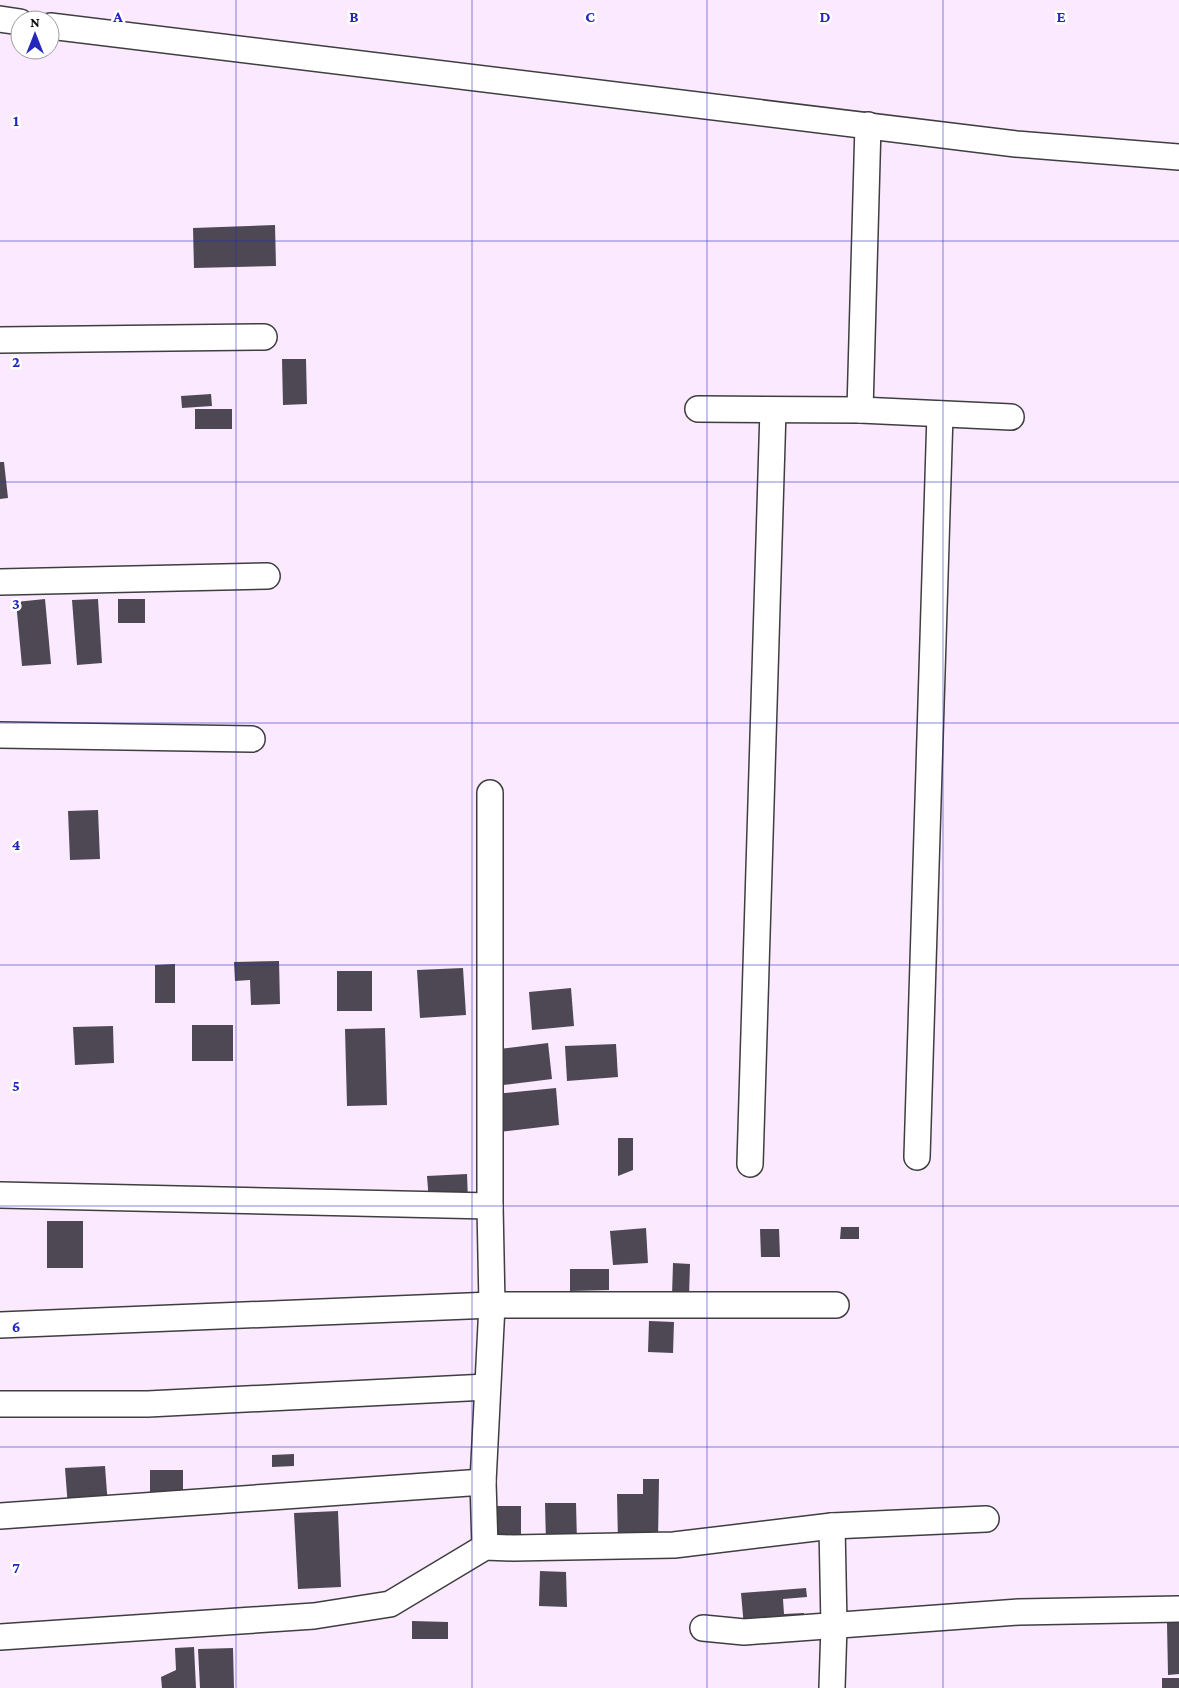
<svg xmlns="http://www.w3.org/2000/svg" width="1179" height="1688" font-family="'Crimson Pro',serif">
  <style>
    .building { fill: #4d4854 }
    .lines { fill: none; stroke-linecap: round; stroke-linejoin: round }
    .minor-casing { stroke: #3e3e3e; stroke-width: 28 }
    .minor { stroke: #fff; stroke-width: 25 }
    .grid { fill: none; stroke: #2427ba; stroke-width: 1; stroke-opacity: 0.55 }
    .grid-label { font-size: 16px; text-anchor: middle; font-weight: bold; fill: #2427ba; stroke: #fff; stroke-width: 5; stroke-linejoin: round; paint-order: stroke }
  </style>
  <rect width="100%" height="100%" fill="#fbe9ff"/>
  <g class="building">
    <path d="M275,225L276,266L194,268L193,228Z"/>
    <path d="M282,359H306L307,404L283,405Z"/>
    <path d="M211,394L212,406L182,408L181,396Z"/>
    <rect x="195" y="409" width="37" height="20"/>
    <path d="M0,462H4L8,498L0,499Z"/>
    <path d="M45,599L51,664L22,666L16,602Z"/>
    <path d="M98,599L102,663L77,665L72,600Z"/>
    <rect x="118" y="599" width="27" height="24"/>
    <path d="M98,810L100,859L70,860L68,811Z"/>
    <path d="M279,961L280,1004L251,1005L250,980L235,981L234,962Z"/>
    <path d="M175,964V1003H155V965Z"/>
    <path d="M463,968L466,1015L420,1018L417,970Z"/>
    <rect x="337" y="971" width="35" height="40"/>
    <path d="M571,988L574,1026L532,1030L529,992Z"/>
    <rect x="192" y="1025" width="41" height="36"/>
    <path d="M113,1026L114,1063L75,1065L73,1027Z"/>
    <path d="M385,1028L387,1105L347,1106L345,1029Z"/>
    <path d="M548,1043L552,1079L503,1085L499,1049Z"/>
    <path d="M616,1044L618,1077L567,1081L565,1046Z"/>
    <path d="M556,1088L559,1125L499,1132L495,1094Z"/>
    <path d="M618,1138H633V1170L618,1176Z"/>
    <path d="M467,1174L468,1201L429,1202L427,1176Z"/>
    <rect x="47" y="1221" width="36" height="47"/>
    <path d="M841,1227H859V1239H840Z"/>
    <path d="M646,1228L648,1263L613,1265L610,1231Z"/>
    <path d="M760,1229H779L780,1257H761Z"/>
    <path d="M673,1263L690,1264L689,1296L672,1295Z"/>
    <path d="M570,1269H609V1290L570,1291Z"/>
    <path d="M649,1321L674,1322L673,1353L648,1352Z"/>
    <path d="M294,1454V1466L272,1467V1455Z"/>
    <path d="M105,1466L108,1506L68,1508L65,1468Z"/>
    <rect x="150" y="1470" width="33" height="29"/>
    <path d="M643,1479H659L658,1541L618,1543L617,1494H643Z"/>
    <path d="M545,1503H576L577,1542L546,1543Z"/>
    <path d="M491,1506H521V1542L490,1543Z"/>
    <path d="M338,1511L341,1587L298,1589L294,1513Z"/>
    <path d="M540,1571L566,1572L567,1607L539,1606Z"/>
    <path d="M806,1588L807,1597L783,1599L784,1614L804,1613V1623L744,1627L741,1593Z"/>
    <path d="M412,1621L448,1622V1639H412Z"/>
    <path d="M1167,1623H1179V1674L1168,1675Z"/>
    <path d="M194,1647L196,1688H162L161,1677L176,1670L175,1648Z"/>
    <path d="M233,1648L234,1688H200L198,1649Z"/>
    <rect x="1162" y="1678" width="17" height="10"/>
  </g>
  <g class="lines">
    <g class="minor-casing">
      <g id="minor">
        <path d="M0,19L20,22"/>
        <path d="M50,26L1016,144L1179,157"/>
        <path d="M0,340L264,337"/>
        <path d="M698,409L860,410L1011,417"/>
        <path d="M860,410L868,125"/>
        <path d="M0,582L267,576"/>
        <path d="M0,735L252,739"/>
        <path d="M917,1157L940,414"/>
        <path d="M750,1164L773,410"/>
        <path d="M0,1195L490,1206"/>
        <path d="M0,1325L492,1305H836"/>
        <path d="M0,1404H148L487,1387"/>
        <path d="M0,1516L483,1482"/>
        <path d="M832,1526L834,1626L832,1688"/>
        <path d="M485,1547L483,1482L492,1305L490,1206V793"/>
        <path d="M703,1628L744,1632L1019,1612L1179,1609"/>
        <path d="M0,1637L314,1616L390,1604L485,1547L513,1548L674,1545L832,1526L986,1519"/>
      </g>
    </g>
    <use href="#minor" class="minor"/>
  </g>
  <path class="grid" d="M236,0V1688M472,0V1688M707,0V1688M943,0V1688M0,241H1179M0,482H1179M0,723H1179M0,965H1179M0,1206H1179M0,1447H1179"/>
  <g class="grid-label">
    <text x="118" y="22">A</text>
    <text x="354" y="22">B</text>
    <text x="590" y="22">C</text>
    <text x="825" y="22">D</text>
    <text x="1061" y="22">E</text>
    <text x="16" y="126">1</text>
    <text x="16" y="367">2</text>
    <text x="16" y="609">3</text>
    <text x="16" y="850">4</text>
    <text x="16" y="1091">5</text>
    <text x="16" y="1332">6</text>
    <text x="16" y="1573">7</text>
  </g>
  <g transform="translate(35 35)"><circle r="24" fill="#ffffff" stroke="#9d9d9d"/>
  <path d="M0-4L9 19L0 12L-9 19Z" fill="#2427ba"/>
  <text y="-8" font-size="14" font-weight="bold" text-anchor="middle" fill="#0b0b0b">N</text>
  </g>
</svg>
